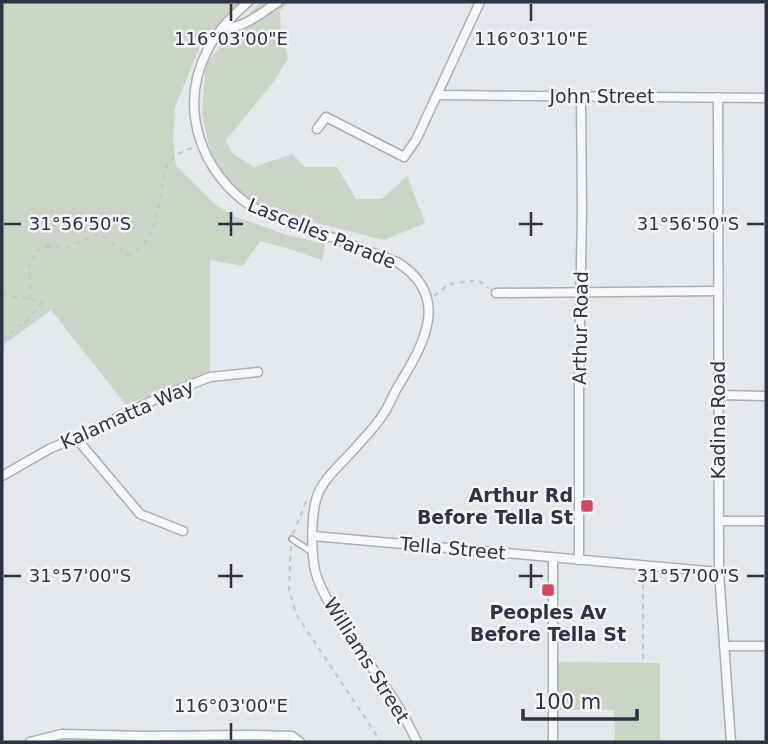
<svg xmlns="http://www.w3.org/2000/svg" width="768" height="744" font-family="'DejaVu Sans',sans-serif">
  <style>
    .green { fill: #c9d6c5 }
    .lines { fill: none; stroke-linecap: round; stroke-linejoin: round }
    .lane-casing { stroke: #a9aeb7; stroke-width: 8 }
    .street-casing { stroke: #a9aeb7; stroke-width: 11 }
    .path { stroke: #c2c5cb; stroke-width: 2; stroke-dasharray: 5 5; stroke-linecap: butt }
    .lane { stroke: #f7f8fa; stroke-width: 4.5 }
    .street { stroke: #f7f8fa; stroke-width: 8 }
    .ticks { fill: none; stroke: #2b3445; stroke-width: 2.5 }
    .poi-dot { fill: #d1495b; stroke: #f4f6f9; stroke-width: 2.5 }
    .labels { text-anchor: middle; stroke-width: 5; stroke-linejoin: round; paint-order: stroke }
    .street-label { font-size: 19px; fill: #2b3445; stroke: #f4f6f9 }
    .poi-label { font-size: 19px; font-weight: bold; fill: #2b3445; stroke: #f4f6f9; text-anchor: end }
    .ticks-label { font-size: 18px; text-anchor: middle; fill: #2b3445; stroke: #f4f6f9; stroke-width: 5; stroke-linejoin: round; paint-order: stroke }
  </style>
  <rect width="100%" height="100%" fill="#e4e7ec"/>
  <g class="green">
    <path d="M2,2H242L203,39L175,107L173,140L176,166L216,205L236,217L287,235L325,244L322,260L287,248L260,241L243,266L210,260V371L126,405L51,310L2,346Z"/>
    <path d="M260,2H290L280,10L281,33L288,59L272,84L226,140L232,153L254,167L292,154L305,167H337L356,199H382L407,176L425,223L384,240L264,210L226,184L209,146L202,114L206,63Z"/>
    <path d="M552,662L660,663V742H615L614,710H552Z"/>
  </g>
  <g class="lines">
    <g class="lane-casing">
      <path id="lane" d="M292,539L312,552"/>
    </g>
    <g class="street-casing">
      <g id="street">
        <path d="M248,2C232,16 216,32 207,51C178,109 201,172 252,207L397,262C451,296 425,342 399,385C393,394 390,404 384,413C377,425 366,436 357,446C344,462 321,479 316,500C311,518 311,557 316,574C323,596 337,616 349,635C373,669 400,704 417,742"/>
        <path d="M223,27C243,30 262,12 278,2"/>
        <path d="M438,95L766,98"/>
        <path d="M718,97L719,572L731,742"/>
        <path d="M317,129L326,117L404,157L416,140L480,2"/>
        <path d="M496,293L718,291"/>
        <path d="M718,395L766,396"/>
        <path d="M76,438L140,514L183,531"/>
        <path d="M2,476L51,448L76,438L162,396L210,377L258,372"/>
        <path d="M719,521H766"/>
        <path d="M313,536L719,572"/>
        <path d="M579,560V373L582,212L581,96"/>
        <path d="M724,646H766"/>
        <path d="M30,742L62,734L144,736L254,735L292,736L300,742"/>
        <path d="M553,742V558"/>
      </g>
    </g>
    <g class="path">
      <path d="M2,295L29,299L42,303L29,318L2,340"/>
      <path d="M434,296L449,284L478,280L489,288"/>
      <path d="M29,299L31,293L29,267L37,251L49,246L68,247L96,235H102L128,255C154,245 158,212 162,188C163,179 164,168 170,161C176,153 185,151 194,147"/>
      <path d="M293,534L308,497"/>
      <path d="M291,546L289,590L296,614L381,742"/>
      <path d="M643,574V663"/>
    </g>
    <use href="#lane" class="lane"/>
    <use href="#street" class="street"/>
  </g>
  <path class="ticks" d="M231,4V21M531,4V21M231,212V236M531,212V236M4,224H21M218,224H243M519,224H543M747,224H764M231,564V588M531,564V588M4,576H21M218,576H243M519,576H543M747,576H764M231,723V740"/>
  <g class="poi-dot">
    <rect x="580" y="499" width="14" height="14" rx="3.5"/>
    <rect x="541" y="583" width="14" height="14" rx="3.5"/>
  </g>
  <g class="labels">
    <g class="street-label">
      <text x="602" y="103">John Street</text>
      <text transform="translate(322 233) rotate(22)" y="7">Lascelles Parade</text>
      <text transform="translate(580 328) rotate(-89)" y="7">Arthur Road</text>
      <text transform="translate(127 414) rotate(-24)" y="7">Kalamatta Way</text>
      <text transform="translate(718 420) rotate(-90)" y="7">Kadina Road</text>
      <text transform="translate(453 548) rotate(5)" y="7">Tella Street</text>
      <text transform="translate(367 660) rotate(58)" y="7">Williams Street</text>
    </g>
    <g class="poi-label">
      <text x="573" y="502">Arthur Rd<tspan x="573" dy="22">Before Tella St</tspan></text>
      <text x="548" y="619" text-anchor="middle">Peoples Av<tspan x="548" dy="22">Before Tella St</tspan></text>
    </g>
  </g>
  <g class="ticks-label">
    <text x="231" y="45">116°03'00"E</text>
    <text x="531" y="45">116°03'10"E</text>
    <text x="80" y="230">31°56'50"S</text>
    <text x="688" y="230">31°56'50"S</text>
    <text x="80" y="582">31°57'00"S</text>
    <text x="688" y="582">31°57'00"S</text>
    <text x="231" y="712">116°03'00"E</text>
  </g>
  <rect width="768" height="744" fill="none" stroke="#2b3445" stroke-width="7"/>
  <path d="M523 709v10h114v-10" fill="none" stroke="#2b3445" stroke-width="3.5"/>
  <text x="534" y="709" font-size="21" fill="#2b3445" stroke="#f4f6f9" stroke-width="5" paint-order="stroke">100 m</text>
</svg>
